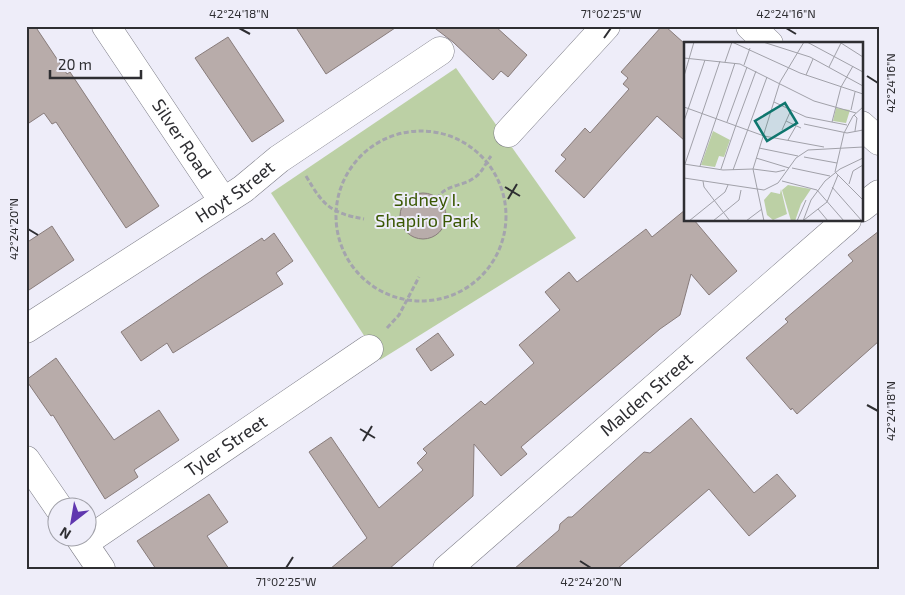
<svg xmlns="http://www.w3.org/2000/svg" width="905" height="595" font-family="'Exo 2',sans-serif">
  <style>
    .green { fill: #bcd0a5 }
    .building { fill: #b8acaa; stroke: #887c7b }
    .lines { fill: none; stroke-linecap: round; stroke-linejoin: round }
    .minor-casing { stroke: #7d7d87; stroke-width: 29 }
    .tertiary-casing { stroke: #7d7d87; stroke-width: 29 }
    .path { stroke: #a4a4ad; stroke-width: 3; stroke-dasharray: 5 2.5; stroke-linecap: butt }
    .minor { stroke: #fff; stroke-width: 28 }
    .tertiary { stroke: #fff; stroke-width: 28 }
    .ticks { fill: none; stroke: #2e2e32; stroke-width: 2 }
    .labels { text-anchor: middle; stroke-width: 4; stroke-linejoin: round; paint-order: stroke }
    .street-label { font-size: 18px; fill: #2e2e32; stroke: #eeedf9 }
    .park-label { font-size: 18px; fill: #3a5703; stroke: #eeedf9 }
    .inset-road { fill: none; stroke: #a1a1a9; stroke-width: 1 }
    .view { fill: #0f766e; fill-opacity: 0.15; stroke: #0f766e; stroke-width: 2.5 }
    .inset-edge { fill: none; stroke: #2e2e32; stroke-width: 2.5 }
    .neatline { fill: none; stroke: #2e2e32; stroke-width: 2 }
    .ticks-label { font-size: 12px; text-anchor: middle; fill: #2e2e32 }
  </style>
  <rect width="100%" height="100%" fill="#eeedf9"/>
  <path class="green" d="M456,68L576,238L380,360L271,193Z"/>
  <g class="building">
    <path d="M26,26H35L67,74L70,72L159,206L126,228L56,122L52,124L44,113L26,125Z"/>
    <path d="M295,26H398L326,74Z"/>
    <path d="M432,26H495L527,55L508,77L501,71L493,80L453,42Z"/>
    <path d="M662,26H665L685,44V141L657,116L584,198L555,171L566,159L561,155L585,128L590,133L629,89L623,84L628,78L621,72Z"/>
    <path d="M228,37L284,121L252,142L195,58Z"/>
    <circle cx="423" cy="216" r="23"/>
    <path d="M685,210V220H694L737,271L709,295L691,274L680,315L660,329L521,447L527,454L501,476L474,444L473,496L389,569H330L367,538L309,452L331,437L379,508L423,470L417,463L427,453L423,449L481,401L485,405L534,363L519,345L560,310L545,292L569,272L577,282L646,229L652,237Z"/>
    <path d="M52,226L74,260L26,292V243Z"/>
    <path d="M879,231V341L797,414L792,408L791,410L746,358L788,322L785,319L853,261L848,255Z"/>
    <path d="M274,233L293,261L276,273L283,284L173,353L167,343L141,361L121,332L204,276L262,238L264,241Z"/>
    <path d="M438,333L454,355L431,371L416,349Z"/>
    <path d="M56,358L114,440L159,410L179,440L134,470L138,477L105,499L53,415L51,416L26,380Z"/>
    <path d="M691,418L754,493L777,474L796,496L749,536L709,489L617,569H514L559,530L560,524L568,517H572L644,452L650,453Z"/>
    <path d="M209,494L228,522L207,536L229,569H156L137,541Z"/>
  </g>
  <g class="lines">
    <g class="minor-casing">
      <g id="minor">
        <path id="s1" d="M106,26L223,201"/>
        <path d="M508,133L606,26"/>
        <path id="s2" d="M26,329L243,189L279,159L440,51"/>
        <path d="M26,460L59,508"/>
        <path d="M80,538L101,569"/>
        <path id="s3" d="M84,543L369,349"/>
      </g>
    </g>
    <g class="tertiary-casing">
      <g id="tertiary">
        <path d="M750,26L769,44"/>
        <path d="M861,125L879,141"/>
        <path d="M861,208L879,194"/>
        <path id="s4" d="M447,569L847,220"/>
      </g>
    </g>
    <g class="path">
      <circle cx="421" cy="216" r="85"/>
      <path d="M306,176C323,205 330,213 364,219"/>
      <path d="M437,199C445,184 462,187 474,178C482,173 485,164 491,156"/>
      <path d="M387,328L399,315L419,277"/>
    </g>
    <use href="#minor" class="minor"/>
    <use href="#tertiary" class="tertiary"/>
  </g>
  <path class="ticks" d="M239,28L250,34M786,28L796,34M604,38L611,28M867,76L878,83M505,187L520,196M508,199L517,184M28,229L38,235M867,405L878,411M360,429L375,438M363,441L372,426M580,561L591,568M286,568L293,557"/>
  <g class="labels">
    <g class="street-label">
      <text dy="6" stroke="none"><textPath href="#s1" startOffset="136">Silver Road</textPath></text>
      <text dy="6" stroke="none"><textPath href="#s2" startOffset="250">Hoyt Street</textPath></text>
      <text dy="6" stroke="none"><textPath href="#s4" startOffset="265">Malden Street</textPath></text>
      <text dy="6" stroke="none"><textPath href="#s3" startOffset="172">Tyler Street</textPath></text>
    </g>
    <g class="park-label">
      <text x="427" y="206">Sidney I.<tspan x="427" dy="21">Shapiro Park</tspan></text>
    </g>
  </g>
  <g transform="translate(684 42)">
    <rect width="179" height="179" fill="#eeedf9"/>
    <path d="M152,66L166,68L162,81L149,79ZM29,89L46,98L40,115L35,114L31,125L17,123ZM104,143L127,147L117,162L111,179H107L98,148ZM97,147L103,172L89,178L83,173L80,158L87,150L96,152Z" fill="#bcd0a5"/>
    <path class="inset-road" d="M48,0L116,31L179,52M79,0L126,15L179,44M123,0L179,30M0,16L56,22L130,59L172,71M41,20L48,0M60,23L66,6M145,25L157,1L179,15M122,33L129,17M0,34L10,0M90,60L122,75L163,83M0,65L80,94L140,105M167,68L171,50M170,73L173,76L171,89M0,79L21,18M102,79L117,86M43,80L63,25M148,80L157,45L169,24M120,82L163,91L179,88M52,83L72,29M98,88L107,68M104,98L112,84M75,106L114,114M120,115L153,121M72,116L105,126M0,122L39,128L69,127L80,179M1,122L36,19M16,124L51,21M108,126L146,134M37,127L52,83M49,128L83,35M101,128L92,130L69,127L96,40L120,0M156,135L179,158M0,136L80,148L94,141L112,116L124,108L179,105M158,137L151,130L160,91L169,74L179,65M19,139L20,145L46,179M98,139L133,148L160,179M165,142L169,129L179,123M148,145L178,179M134,167L144,179M120,178L143,160L154,133M5,179L41,150L44,143M29,179L55,158L57,148M62,179L78,167M113,179L122,158M119,179L127,158L141,139L156,127L179,116"/>
    <path class="view" d="M101,61L113,81L83,99L71,79Z"/>
    <rect width="179" height="179" class="inset-edge"/>
  </g>
  <rect width="905" height="595" fill="none" stroke="#eeedf9" stroke-width="55"/>
  <g transform="translate(72 522) rotate(211)"><circle r="24" fill="#eeedf9" stroke="#a1a1a9"/>
  <path d="M0-4L9 19L0 12L-9 19Z" fill="#6037af"/>
  <text y="-8" font-size="14" font-weight="bold" text-anchor="middle" fill="#2e2e32">N</text>
  </g>
  <path d="M50 70v8h91v-8" fill="none" stroke="#2e2e32" stroke-width="2.5"/>
  <text x="58" y="70" font-size="15" fill="#2e2e32" stroke="#eeedf9" stroke-width="4" paint-order="stroke">20 m</text>
  <rect x="28" y="28" width="850" height="540" class="neatline"/>
  <g class="ticks-label">
    <text x="239" y="18">42°24'18"N</text>
    <text x="611" y="18">71°02'25"W</text>
    <text x="786" y="18">42°24'16"N</text>
    <text transform="translate(891 83) rotate(-90)" y="4">42°24'16"N</text>
    <text transform="translate(14 229) rotate(-90)" y="4">42°24'20"N</text>
    <text transform="translate(891 411) rotate(-90)" y="4">42°24'18"N</text>
    <text x="286" y="586">71°02'25"W</text>
    <text x="591" y="586">42°24'20"N</text>
  </g>
</svg>
